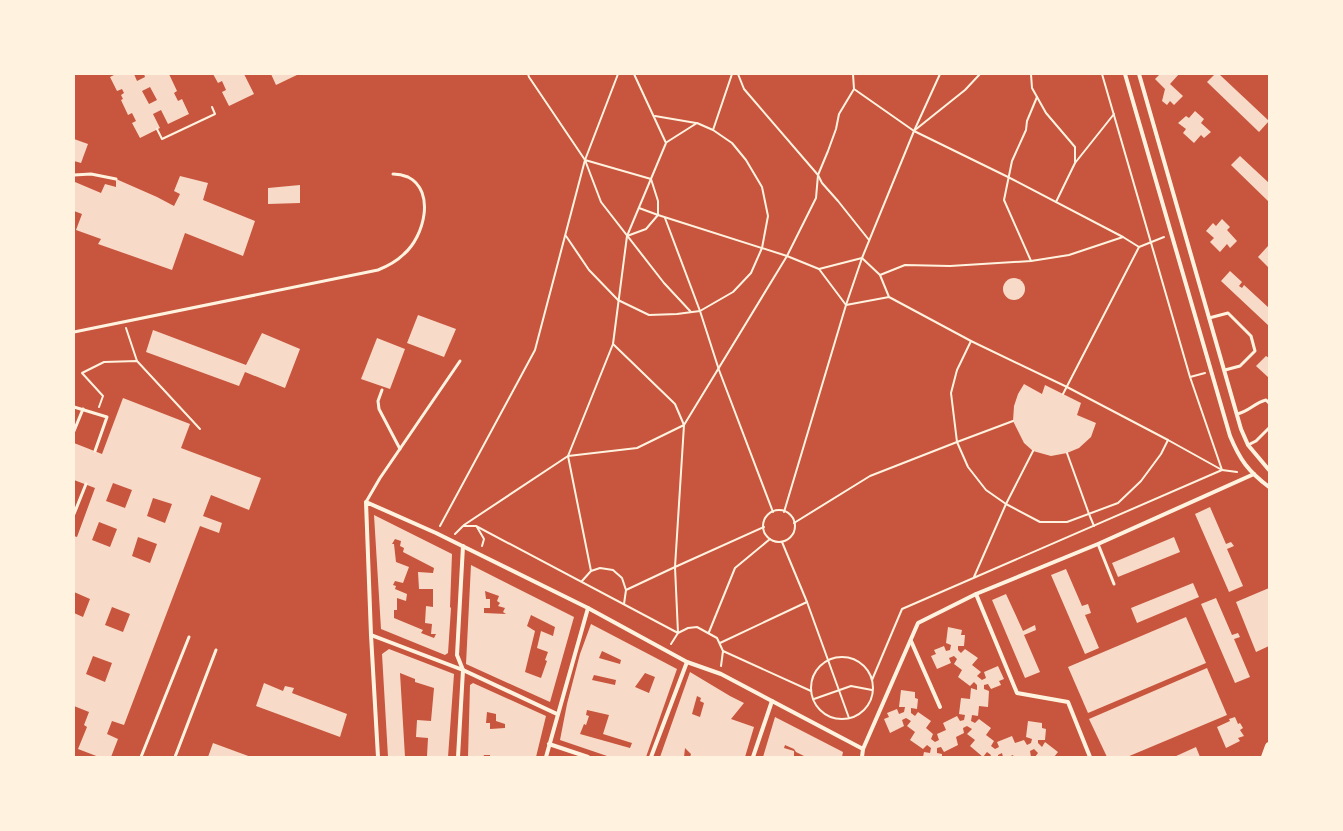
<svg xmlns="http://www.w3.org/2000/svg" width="1343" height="831" font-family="'Roboto Condensed',sans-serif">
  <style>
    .building { fill: #f7dbc8; fill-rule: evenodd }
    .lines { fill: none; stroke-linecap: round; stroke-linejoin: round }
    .path { stroke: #fff3e0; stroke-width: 2 }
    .service { stroke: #fff3e0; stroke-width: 3 }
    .minor { stroke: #fff3e0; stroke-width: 4 }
    .secondary { stroke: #fff3e0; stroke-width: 8 }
  </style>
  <rect width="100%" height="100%" fill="#c8553d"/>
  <g class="building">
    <path d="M113,74H134L137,81L145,77L144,74H169L177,91L174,93L178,101L182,99L189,114L168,124L161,110L153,114L160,128L140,138L132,123L136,121L132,113L128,115L121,100L123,99L121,95L124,93L122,89L117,91L110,77L114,75ZM150,87L157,100L149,104L142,91Z"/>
    <path d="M213,74H244L254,94L229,106L222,92L226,90L222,81L218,83Z"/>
    <path d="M271,74H299L276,85Z"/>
    <path d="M1160,74H1179L1170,84L1183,96L1174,105L1170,101L1167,105L1162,101L1165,89L1155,79Z"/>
    <path d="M1215,74H1219L1269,121L1259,132L1207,82Z"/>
    <path d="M1195,111L1204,119L1201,123L1211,132L1204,138L1201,135L1194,143L1183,133L1186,129L1178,123L1186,116L1189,118Z"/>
    <path d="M74,139L88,144L81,163L74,161Z"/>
    <path d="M1240,156L1269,183V202L1231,165Z"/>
    <path d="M180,176L208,183L203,200L255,221L243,256L185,233L172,270L98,244L101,239L76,230L82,214L74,211L75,182L101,193L105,184L116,187V179L157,197L174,206L180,194L174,191Z"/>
    <path d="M300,185V203L268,204V188Z"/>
    <path d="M1222,219L1230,227L1227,230L1237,241L1230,248L1227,244L1220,252L1210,242L1214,238L1206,231L1213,223L1216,226Z"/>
    <path d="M1268,246L1269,248V268L1258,257Z"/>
    <path d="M1230,271L1242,282L1239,286L1242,288L1244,285L1269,308V326L1221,281Z"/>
    <circle cx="1014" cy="289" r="11"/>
    <path d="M418,315L456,329L444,357L407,343Z"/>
    <path d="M153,330L246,365L262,333L300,349L285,388L245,372L239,386L146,352Z"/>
    <path d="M377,338L405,349L390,389L361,379Z"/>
    <path d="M1266,356L1269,358V378L1256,366Z"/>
    <path d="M1024,384L1042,394L1045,385L1081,403L1077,415L1096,423L1091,437L1079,448L1067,453L1051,456L1033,451L1024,443L1013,421L1014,406L1018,394Z"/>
    <path d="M123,398L190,424L181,448L261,478L249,510L211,495L203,516L222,523L219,533L200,526L124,725L112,721L107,734L118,739L111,757H99L78,749L87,727L84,725L89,712L74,706V613L83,617L90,599L74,592V536L77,537L95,488L74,480V443L102,454ZM113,483L132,490L125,508L106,501ZM153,498L172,504L165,523L147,516ZM99,522L117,529L110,547L92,540ZM138,537L157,544L150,563L132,556ZM112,607L130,614L123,632L105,625ZM93,656L112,663L105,682L86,674Z"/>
    <path d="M1210,507L1226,544L1231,542L1234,546L1227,549L1243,586L1229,592L1195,514Z"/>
    <path d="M374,515L452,554L450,607L451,608L448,653L445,655L381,629ZM395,539L401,541L400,546L404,548L403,552L434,568L433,573L418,572L419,589H433V607L426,606L425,623L432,624L431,634H436L434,638L421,633L423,630L394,618V610H397V598L406,601L407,594L395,589L396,586L393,585L395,581L403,583L409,567L396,562L394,544H392Z"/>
    <path d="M1174,537L1180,552L1118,577L1112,563Z"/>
    <path d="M471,565L574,617L550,702L466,664ZM485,591L499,596L497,601L500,603L498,606L505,608L503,612L506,614L484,613V608H490V599H486ZM531,615L555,627L553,636L541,631L537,648L548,652L545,660L547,661L541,678L525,672L535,631L527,626Z"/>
    <path d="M1066,569L1082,606L1088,604L1091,613L1085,615L1099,648L1085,654L1051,575Z"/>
    <path d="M1193,583L1199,597L1137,623L1131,608Z"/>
    <path d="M1269,588V646L1256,652L1236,602Z"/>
    <path d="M1006,594L1023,631L1035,625L1036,630L1024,635L1040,672L1025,678L992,600Z"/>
    <path d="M1216,598L1232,635L1238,633L1240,637L1234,639L1250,677L1235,683L1201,604Z"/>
    <path d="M1186,617L1206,663L1088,713L1068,667Z"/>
    <path d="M591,624L677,669L646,757H610L560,740L567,704L580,654ZM602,651L621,660L620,664L599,658ZM645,673L655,677L649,693L635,687ZM594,675L616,680L615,685L592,680ZM587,710L609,715L603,734L632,743L630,748L580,734L584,724L586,725L589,716L586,715Z"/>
    <path d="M948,627L962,630L961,635H965L964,646H958V650L961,653L965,649L978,658L972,665L981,672L977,676L982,680L986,678L984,672L998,666L1004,679L999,681L1001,685L991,689L988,684L984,685V689L989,691L988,707L979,706L978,716L972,715L971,721L975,723L979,719L991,728L986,735L994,741L991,746L995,749L999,747L997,742L1012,736L1015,743L1024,740L1027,745L1031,743L1032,739L1026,737L1028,721L1042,723V728L1046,729L1045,740H1038V743L1042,747L1045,742L1058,752L1054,757H1035L1038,753L1034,749L1030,751L1031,757H1014L1013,755L1008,757H1003L1002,753L998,755V757H990L991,755L987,752L983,757L970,746L975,740L967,734L972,729L967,726L963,728L964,733L956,737L958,745L944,752L941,747L937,748V753L942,754V757H923L924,752L930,753L931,748L927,745L923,749L910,740L915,732L907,726L911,721L906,718L902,720L904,726L890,733L884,719L889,717L887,713L897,709L899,714L904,712L905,707H899L901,690L915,692V698L918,699L917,709L911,708V713L915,716L918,712L931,721L926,728L933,734L931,739L935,742L939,740L937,734L946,730L943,723L957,716L960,721L964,720L965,715L959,714L961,698L970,699L971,688L977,690V685L974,682L970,686L958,677L962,670L954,664L957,659L954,656L949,658L951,663L937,669L931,656L936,654L934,650L944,646L946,651L950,650L951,645L946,643Z"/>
    <path d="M389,649L454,674L448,757L427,756L428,738L416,737L417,720L431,721L434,688L415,682V679L400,673L405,757H388L382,654Z"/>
    <path d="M1207,668L1227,715L1127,757H1107L1089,719Z"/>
    <path d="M690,672L730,696L744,703L731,719L754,727L745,757H690L691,754L685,748L684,757H660ZM697,696L701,698L700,701L704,703L700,717L692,714Z"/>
    <path d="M264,683L283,691L285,686L294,688L292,693L347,714L340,737L256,706Z"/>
    <path d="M473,683L546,716L536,757H490V755H484L483,757H468L470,685ZM487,712L496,714V721L505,724V728L490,729V723H486Z"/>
    <path d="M775,717L843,752L842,757H806L796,752L794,749L785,745L784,748L794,751V757H763Z"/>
    <path d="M1235,717L1238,724L1240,723L1243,728L1240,730L1244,736L1238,738L1240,741L1226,748L1217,727L1230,721L1229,719Z"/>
    <path d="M213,743L251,757H208Z"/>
    <path d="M1196,747L1200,757H1174Z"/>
  </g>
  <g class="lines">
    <g class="path">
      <path d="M528,74L529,77L585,160"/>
      <path d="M738,74L744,89L818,175L822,183L838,201L869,240"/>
      <path d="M853,74L854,89L914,131L1008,177L1123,237L1139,247L1164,237"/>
      <path d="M1031,74L1032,88L1046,113L1075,147V163L1056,202"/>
      <path d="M655,116L696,123"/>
      <path d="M157,129L162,139L215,114L212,107"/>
      <path d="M713,130L732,74"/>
      <path d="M915,130L965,90L980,74"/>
      <path d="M1075,163L1114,114"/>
      <path d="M665,218L700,311L719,370L773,512"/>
      <path d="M566,236L589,270L618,300L649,315L677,314L700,311L733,292L751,273L762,248L768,216L762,187L746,160L732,143L713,130L697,123L667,142"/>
      <path d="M627,236L646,229L658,215L639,208"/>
      <path d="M1031,261L1004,200L1012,161L1026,130L1027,121L1037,97"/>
      <path d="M880,275L905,265L950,266L1031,261L1069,255L1123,237"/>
      <path d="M889,297L880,275L862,258L819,269L846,305L889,297L971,341L1067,387L1168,440L1222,470L1237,472"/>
      <path d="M691,312L664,283L601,202L585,160L651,179L658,201V215L787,256L819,269"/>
      <path d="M126,328L137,361"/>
      <path d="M971,341L957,370L951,393L957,442L968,467L986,490L1006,504L1040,522H1067L1118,503L1141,481L1161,454L1168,440"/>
      <path d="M613,344L675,404L684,425L787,256L816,198L818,175L828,151L836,129L839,114L854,89"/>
      <path d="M1190,377L1205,373"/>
      <path d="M1063,394L1139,247"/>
      <path d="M99,407L103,396L82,373L104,362L137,361L200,429"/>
      <path d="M1067,453L1089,514L1094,526"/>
      <circle cx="779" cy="526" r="16"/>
      <path d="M784,512L846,305L862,258L914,131L940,74"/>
      <path d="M794,523L870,476L957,442L1013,421"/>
      <path d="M464,525L568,456L613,344L627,236L666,143L634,74"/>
      <path d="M440,526L535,350L585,160L618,74"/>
      <path d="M477,527L484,539L482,546"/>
      <path d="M455,534L463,526H476L678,633L675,567L684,425L637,448L568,456L591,571"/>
      <path d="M782,542L807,602L849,718"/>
      <path d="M974,577L1006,504L1033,451"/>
      <path d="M582,581L591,571L600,568L613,570L622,578L626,590"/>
      <path d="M624,604L626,590L675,567L764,527"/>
      <path d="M709,632L735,568L770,539"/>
      <path d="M720,643L807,602"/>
      <path d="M671,644L678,633L688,628L697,627L717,638L723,651"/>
      <circle cx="842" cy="688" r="31"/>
      <path d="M721,666L723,651L811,691"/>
      <path d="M872,680L902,609L1222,470L1190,377L1102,74"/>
      <path d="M814,699L851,686L872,690"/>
    </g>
    <g class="service">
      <path d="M74,175L91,174L116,179"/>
      <path d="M1209,318L1228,313L1251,336L1255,351L1240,366L1225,370"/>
      <path d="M74,332L378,270C388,266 397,261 404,254C424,237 436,191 408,177C403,175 397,174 393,174"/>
      <path d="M382,390L378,401L379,409L400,449"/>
      <path d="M74,407L107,417L95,451"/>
      <path d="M1237,414C1250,411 1254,403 1266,400L1269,403"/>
      <path d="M74,431L83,409"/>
      <path d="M1248,445L1256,441L1269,428"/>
      <path d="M366,502L380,478L460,361"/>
      <path d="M74,514L86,484"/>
      <path d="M1098,544L1114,584"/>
      <path d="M141,757L189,637"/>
      <path d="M175,757L216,650"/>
    </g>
    <g class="minor">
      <path d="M1125,74L1230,436C1240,460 1248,471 1269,487"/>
      <path d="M1139,74L1241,429L1248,445L1269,470"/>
      <path d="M976,594L1017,693L1068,702L1090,757"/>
      <path d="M371,635L463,670L557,714"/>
      <path d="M911,641L940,707"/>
      <path d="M549,744L588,757"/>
      <path d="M378,757L371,635L366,502L436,533L588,608L687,662L721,674L863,749"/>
      <path d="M458,757L463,670L457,655L463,546"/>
      <path d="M546,757L588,608"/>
      <path d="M651,757L687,662"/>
      <path d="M753,757L772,701"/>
      <path d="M862,757L863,749L918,623L976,594L1098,544L1254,474"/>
    </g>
    <path class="secondary" d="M1265,757L1269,746"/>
  </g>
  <rect width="1343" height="831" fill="none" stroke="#fff3e0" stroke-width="150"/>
</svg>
